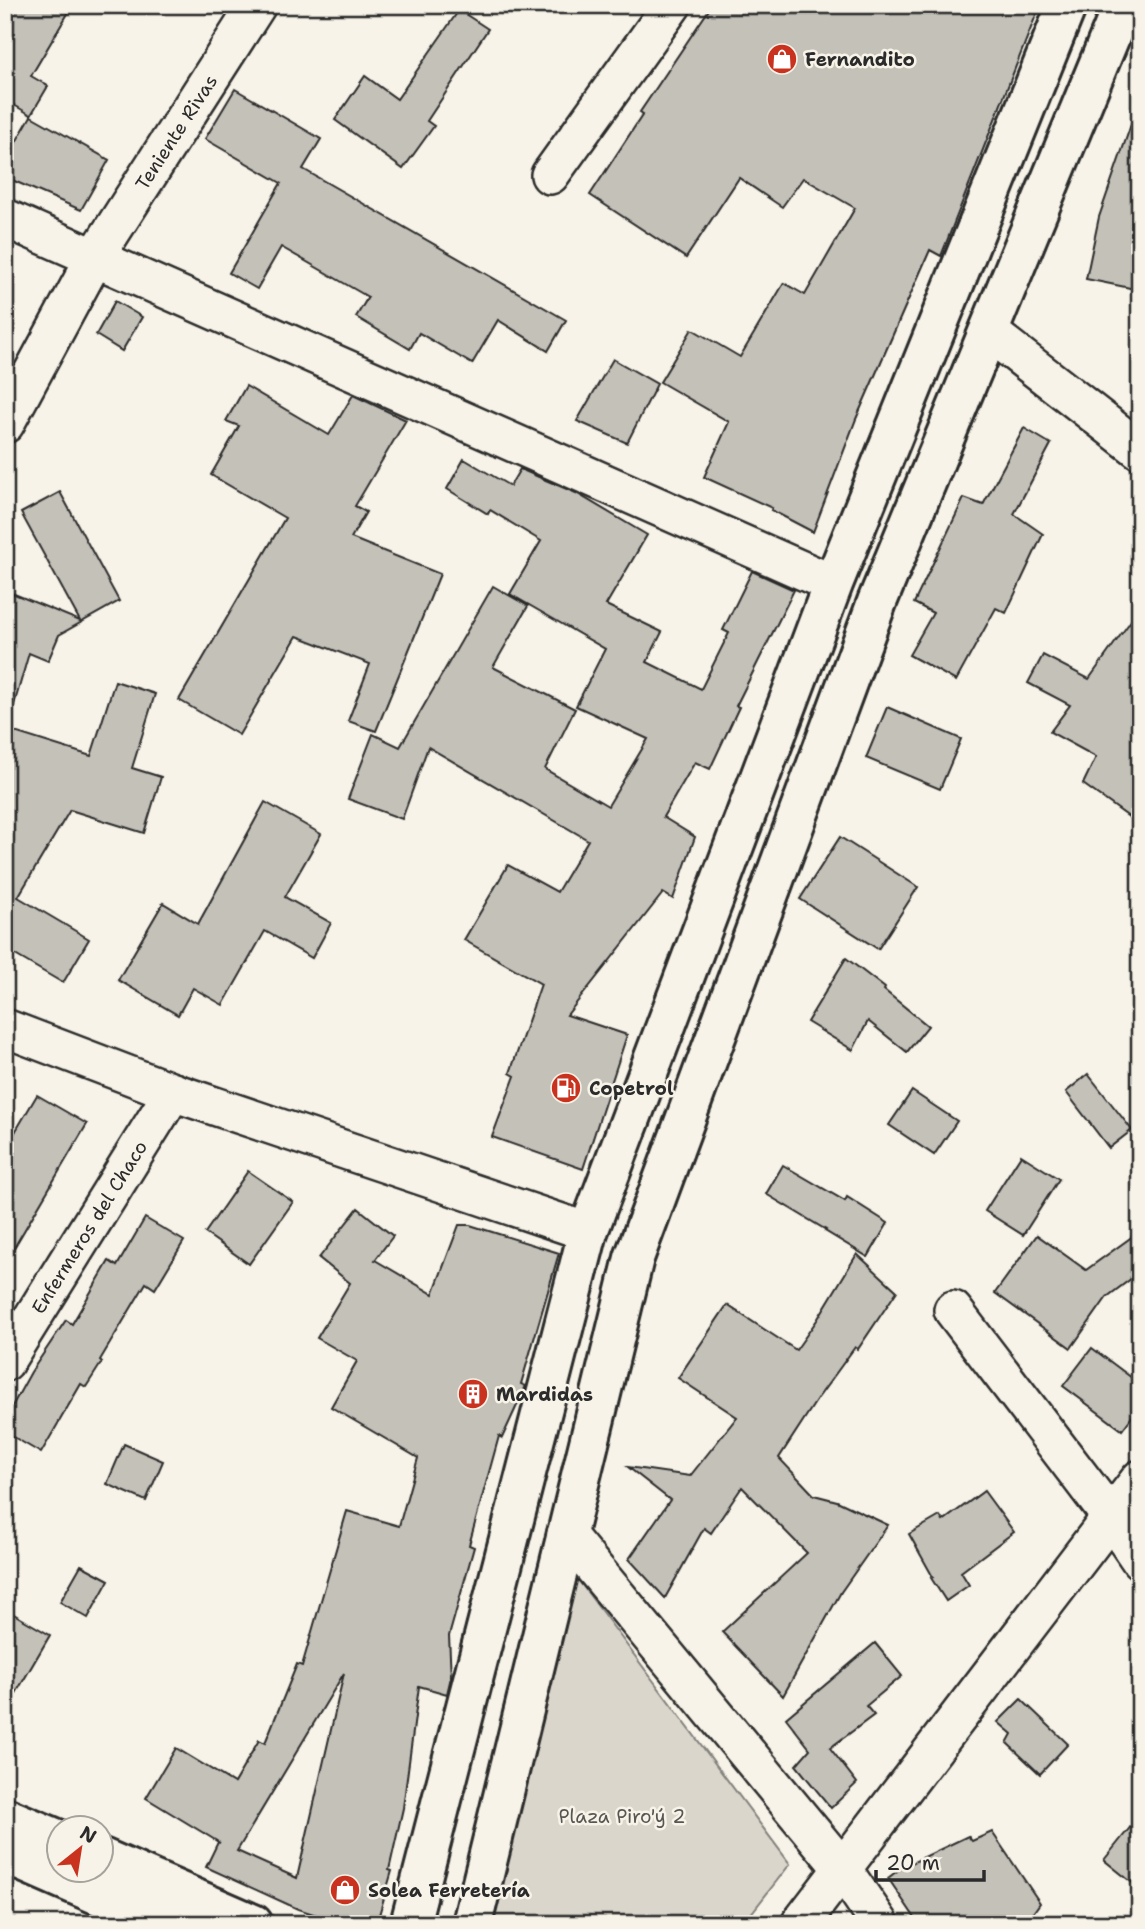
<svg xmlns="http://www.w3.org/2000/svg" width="1145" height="1929" font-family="'Shantell Sans',sans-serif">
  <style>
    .green { fill: #dad6cc; stroke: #82807c; stroke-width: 2 }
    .building { fill: #c4c1b9; stroke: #2b2b2b; stroke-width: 2; fill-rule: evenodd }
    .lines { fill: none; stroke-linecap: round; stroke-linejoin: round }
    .street-casing { stroke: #2b2b2b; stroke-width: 42 }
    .secondary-casing { stroke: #2b2b2b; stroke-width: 44 }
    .highway-casing { stroke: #2b2b2b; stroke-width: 44 }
    .street { stroke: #f7f3e8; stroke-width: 37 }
    .secondary { stroke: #f7f3e8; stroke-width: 38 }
    .highway { stroke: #f7f3e8; stroke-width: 38 }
    .labels { text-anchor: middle; stroke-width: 5; stroke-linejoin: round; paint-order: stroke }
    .poi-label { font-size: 19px; font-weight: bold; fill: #2b2b2b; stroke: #f7f3e8; text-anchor: start }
    .street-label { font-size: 19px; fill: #2b2b2b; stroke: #f7f3e8 }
    .park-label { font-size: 19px; fill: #575653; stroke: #f7f3e8 }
  </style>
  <rect width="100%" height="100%" fill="#f7f3e8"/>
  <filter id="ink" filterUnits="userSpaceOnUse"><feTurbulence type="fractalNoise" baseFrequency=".0143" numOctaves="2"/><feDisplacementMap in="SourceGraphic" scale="14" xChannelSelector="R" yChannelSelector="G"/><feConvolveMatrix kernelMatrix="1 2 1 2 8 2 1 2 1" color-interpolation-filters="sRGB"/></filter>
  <g filter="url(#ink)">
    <path class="green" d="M573,1573L790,1864L743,1924H485Z"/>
    <g class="building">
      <path d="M5,5H73L31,76L48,86L31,115L14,105L5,120Z"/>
      <path d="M712,5H1040L941,256L930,250L856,419L813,532L771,510L772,508L704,477L729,422L660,382L692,329L740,357L784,283L805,295L855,208L803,178L782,207L739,178L686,258L590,195L643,114L640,112Z"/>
      <path d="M459,10L488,29L427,121L434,126L403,169L335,120L365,76L397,99Z"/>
      <path d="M235,89L321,139L303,169L566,320L548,351L498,320L472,364L419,333L410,349L356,317L368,297L281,247L257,289L229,273L281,183L205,139Z"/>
      <path d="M1135,113H1140V290L1086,279L1099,217Z"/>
      <path d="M31,116L109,160L81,210L5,177V161Z"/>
      <path d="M115,301L142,317L122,351L96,335Z"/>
      <path d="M613,359L657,384L627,443L577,421Z"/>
      <path d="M246,386L329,435L353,395L406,420L355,506L366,512L351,538L440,574L376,731L348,721L370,664L297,636L239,735L179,700L285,518L211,475L239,426L226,421Z"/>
      <path d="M1024,428L1051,444L1014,514L1043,534L1006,613L996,608L956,681L909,655L933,613L914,603L964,498L983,505Z"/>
      <path d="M464,459L510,486L520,469L576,493L647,535L606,605L662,632L647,662L701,689L729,633L723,630L752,571L794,590L736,706L739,707L710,769L695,762L663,817L695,837L673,899L663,893L567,1015L627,1035L583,1169L492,1137L515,1076L510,1073L541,984L464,940L508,865L557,892L588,840L428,747L402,819L348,799L373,734L400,747L493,586L528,606L493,667L575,709L545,769L608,806L648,739L576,706L605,649L510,594L541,541L490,510L488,514L447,489Z"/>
      <path d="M60,492L119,601L59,635L48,661L29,653L14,705L5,704V610L12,593L80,621L21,513Z"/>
      <path d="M1140,608V825L1083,784L1096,757L1050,732L1070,705L1028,683L1043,655L1089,679Z"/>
      <path d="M115,681L155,694L132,768L161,777L144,833L70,810L18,897L89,939L63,983L5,949V729L91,756Z"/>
      <path d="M887,707L961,739L940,789L866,758Z"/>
      <path d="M265,802L321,834L285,897L331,923L312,958L265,931L223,1005L193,988L178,1015L118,980L163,903L198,924Z"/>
      <path d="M840,837L918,887L878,949L800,899Z"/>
      <path d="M846,958L885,988L884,990L928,1026L907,1052L868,1021L853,1050L807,1022Z"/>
      <path d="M1088,1074L1132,1130L1109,1148L1066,1092Z"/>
      <path d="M912,1091L957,1121L934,1155L889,1125Z"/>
      <path d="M37,1095L87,1124L5,1263V1149Z"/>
      <path d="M1021,1155L1059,1179L1023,1235L985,1211Z"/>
      <path d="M783,1165L845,1201L847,1197L888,1223L868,1257L825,1231L826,1230L766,1194Z"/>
      <path d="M248,1171L293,1202L249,1264L205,1233Z"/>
      <path d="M358,1208L393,1236L375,1260L433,1294L459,1225H470L559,1253L521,1384L526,1386L502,1438L499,1436L469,1545L474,1547L449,1636L451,1677L447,1694L419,1686L403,1808L389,1870L392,1871L379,1915L354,1924H344L298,1909L206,1867L218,1842L220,1843L146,1798L176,1748L234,1783L259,1740L265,1743L297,1664L302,1666L347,1511L399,1526L418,1458L331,1407L357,1361L317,1338L350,1283L319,1258ZM344,1673L297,1878L237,1851Z"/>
      <path d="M145,1218L184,1241L155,1289L146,1283L100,1360L102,1362L86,1387L81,1384L41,1453L5,1432V1419L31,1372L66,1320L72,1324L109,1261L117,1266Z"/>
      <path d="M1140,1231V1272L1107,1297L1071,1348L995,1293L1037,1235L1086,1270Z"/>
      <path d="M857,1254L897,1291L858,1349L855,1347L818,1398L779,1458L814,1495L837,1501L888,1525L841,1592L783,1696L722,1632L807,1553L742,1487L711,1533L704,1528L665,1598L629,1559L670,1500L628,1467L690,1476L737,1417L678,1378L727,1305L796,1350L817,1320Z"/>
      <path d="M1092,1348L1140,1384V1406L1122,1430L1063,1386Z"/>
      <path d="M124,1444L163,1461L146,1501L107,1484Z"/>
      <path d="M984,1491L1014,1532L961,1572L969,1585L946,1601L931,1578L933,1577L909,1534L940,1516L943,1521Z"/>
      <path d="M81,1565L109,1580L88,1618L60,1602Z"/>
      <path d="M5,1609L50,1635L5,1712Z"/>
      <path d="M875,1643L902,1676L866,1706L874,1715L830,1748L857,1783L831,1808L796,1765L810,1749L786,1718Z"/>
      <path d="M1021,1699L1068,1744L1040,1774L1007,1743L1012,1734L998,1722Z"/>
      <path d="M1140,1815V1889L1104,1860Z"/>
      <path d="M992,1832L1040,1903L1025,1924H919L888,1878L901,1868L968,1836L972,1841Z"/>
    </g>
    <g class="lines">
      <g class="street-casing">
        <g id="street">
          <path d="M550,175L672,5"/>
          <path d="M5,218L833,584"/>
          <path d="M990,333L1140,450"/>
          <path d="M5,424L94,259L257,5"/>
          <path d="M5,1028L173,1092L588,1232"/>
          <path d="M953,1310L1110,1516L1140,1560"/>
          <path d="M5,1362L173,1092"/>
          <path d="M566,1534L841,1867L880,1924"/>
          <path d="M800,1924L1140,1479"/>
        </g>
      </g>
      <g class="secondary-casing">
        <g id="secondary">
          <path d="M5,1817L60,1840"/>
          <path d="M5,1854L165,1924"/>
          <path d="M102,1858L253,1924"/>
        </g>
      </g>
      <g class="highway-casing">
        <g id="highway">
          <path d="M410,1924L588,1232L833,584L1067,5"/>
          <path d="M472,1924L634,1258L877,602L1123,5"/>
        </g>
      </g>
      <use href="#street" class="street"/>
      <use href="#secondary" class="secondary"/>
      <use href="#highway" class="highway"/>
    </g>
  </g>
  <defs>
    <g id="shop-disc" transform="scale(1.575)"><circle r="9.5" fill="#c8321e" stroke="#f7f3e8"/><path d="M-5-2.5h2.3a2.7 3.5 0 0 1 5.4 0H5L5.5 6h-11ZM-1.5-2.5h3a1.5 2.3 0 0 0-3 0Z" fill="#fff"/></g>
    <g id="fuel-disc" transform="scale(1.575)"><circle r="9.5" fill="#c8321e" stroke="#f7f3e8"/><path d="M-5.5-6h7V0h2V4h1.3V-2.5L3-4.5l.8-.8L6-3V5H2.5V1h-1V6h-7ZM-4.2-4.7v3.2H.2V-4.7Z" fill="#fff"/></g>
    <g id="building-disc" transform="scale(1.575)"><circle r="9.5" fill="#c8321e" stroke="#f7f3e8"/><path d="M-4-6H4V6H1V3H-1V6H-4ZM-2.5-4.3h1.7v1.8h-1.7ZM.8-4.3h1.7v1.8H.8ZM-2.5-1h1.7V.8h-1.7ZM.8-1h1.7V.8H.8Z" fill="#fff"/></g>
  </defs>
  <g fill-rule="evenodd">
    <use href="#shop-disc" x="782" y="59"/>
    <use href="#fuel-disc" x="566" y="1088"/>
    <use href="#building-disc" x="473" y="1394"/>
    <use href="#shop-disc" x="345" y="1890"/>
  </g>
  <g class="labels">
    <g class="poi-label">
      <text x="805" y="66">Fernandito</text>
      <text x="589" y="1095">Copetrol</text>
      <text x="496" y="1401">Mardidas</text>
      <text x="368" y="1897">Solea Ferretería</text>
    </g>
    <g class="street-label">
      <text transform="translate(176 132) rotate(-57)" y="7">Teniente Rivas</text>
      <text transform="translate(89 1227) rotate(-58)" y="7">Enfermeros del Chaco</text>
    </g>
    <g class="park-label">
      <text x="622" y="1823">Plaza Piro'ý 2</text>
    </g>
  </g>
  <rect width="1145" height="1929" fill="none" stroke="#f7f3e8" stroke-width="28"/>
  <rect x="14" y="14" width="1117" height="1901" fill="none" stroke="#2b2b2b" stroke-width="2.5" filter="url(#ink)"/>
  <g transform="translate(80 1849) rotate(30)"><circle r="33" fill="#f7f3e8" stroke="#a5a39c" stroke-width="2"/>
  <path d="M0-5L12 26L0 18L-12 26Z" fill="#c8321e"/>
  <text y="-10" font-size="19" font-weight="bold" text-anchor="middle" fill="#2b2b2b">N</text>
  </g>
  <path d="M876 1870v10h108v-10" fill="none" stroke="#2b2b2b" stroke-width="3.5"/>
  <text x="886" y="1870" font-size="21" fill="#2b2b2b" stroke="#f7f3e8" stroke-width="5" paint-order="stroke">20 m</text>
</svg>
